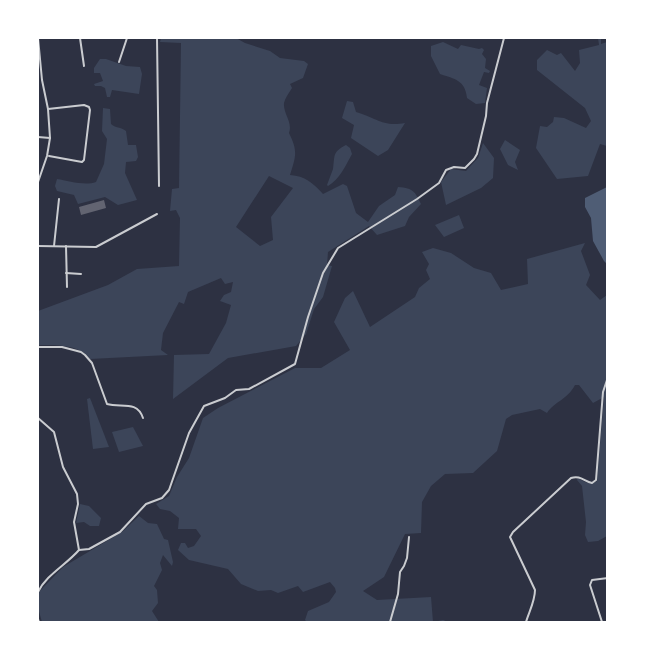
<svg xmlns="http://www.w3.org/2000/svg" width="645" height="660" font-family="Montserrat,sans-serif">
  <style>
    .green { fill: #3c4559; fill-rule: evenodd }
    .water { fill: #4f5d75 }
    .building { fill: #626471 }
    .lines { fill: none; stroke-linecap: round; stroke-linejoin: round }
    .minor { stroke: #caccd0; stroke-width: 2 }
  </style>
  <rect width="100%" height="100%" fill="#2d3142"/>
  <g class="green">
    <path d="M161,38H236L245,43L270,51L280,58L304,61L308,64L303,78L290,84L292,88C289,93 285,98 284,103C283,114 293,122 289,133C298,151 296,156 290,175C305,176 313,183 323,194L343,184L347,186L356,213L368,222L379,206L395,195L398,187C414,188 415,192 421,204L409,217L405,226L377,235L369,226L328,252L327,265L332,266L323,297L314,309L306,334L296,346L228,358L173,399L174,355L209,354L226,323L231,305L220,301L224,295L231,292L233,282L225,284L221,278L188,292L184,304L179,302L163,333L161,350L168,355L90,359C80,344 54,345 38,345V311L108,285L137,269L179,266L180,218L176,210L170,211L172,189L179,188L181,43L160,42ZM269,176L293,188L271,217L273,240L260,246L236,227Z"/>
    <path d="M598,38H601V44L607,42V146L600,144L588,176L557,179L536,148L540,126L547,127L553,122L554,117L564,118L586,128L591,121L585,108L537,70V60L547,50L557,55L561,53L575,71L580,63L579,50L599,45Z"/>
    <path d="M443,42L458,49L461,45L479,49L482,48L484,50L482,54L486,59L485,68L490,71L489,73L484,72L479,85L487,88L485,103L476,104L467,98C465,80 455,79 440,74L431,56V46Z"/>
    <path d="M100,59H106L126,66L140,67L142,74L139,94L112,90L110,97H107L105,88L101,86H95L94,84L103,81L100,73H94V68Z"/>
    <path d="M347,101L353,102L356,112C377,118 382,127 405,123L388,150L378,156L351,138L354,125L342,118Z"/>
    <path d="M103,108L110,109L111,124C115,128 121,127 126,131L128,145H136L138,157L136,161L126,162L125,173L137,200L118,205L105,197L78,204L74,195L57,191L55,186L57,179C68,181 85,186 96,182L104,164L107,139L102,131Z"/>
    <path d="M505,140L520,150L515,162L518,170L508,165L500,149Z"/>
    <path d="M483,143L494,158L493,178L481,188L446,205L441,182L451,169L466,171L478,158Z"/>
    <path d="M346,145L350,148L352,154C346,165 339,180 328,186L327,185C329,180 331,174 333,169C335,156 332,152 346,145Z"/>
    <path d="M459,215L464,228L444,237L435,225Z"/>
    <path d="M585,243L581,251L590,275L586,285L600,300L607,295V536L598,541L588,542L585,535L586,522L582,486L577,480L578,478C585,482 590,486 597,481L604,397L593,403L579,385H575C567,400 555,401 547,413L540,409L512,415L506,419L497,451L473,473L445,474L431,486L422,502L421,533L405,534L384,577L363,591L377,600L431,597L433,622L443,620L448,622H307L305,620L308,611L329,602L336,592L335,588L330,582L303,592L298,586L278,593L271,590L258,591L241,584L228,569L189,560L178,550L181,543H185L188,548L194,546L201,536L196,529H178L179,518L170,511L160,509L156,504L169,496L177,477L189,458L203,418L218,408L295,368H321L350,350L334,322L345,298L353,291L370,327L415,297L419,288L430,279L426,270L429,264L422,252L433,248L451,253L474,268L491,273L501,290L528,284L527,259Z"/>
    <path d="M90,398L109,447L93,449L87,399Z"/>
    <path d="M133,427L143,446L119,452L112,432Z"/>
    <path d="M80,504L89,506L101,518L99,526H90L84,522L76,523Z"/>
    <path d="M139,516L148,523L157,524L164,539L168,540L173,562L172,566L163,555L160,563L162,570L154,586L157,590L158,603L152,611L159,622H42L38,608L39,592L63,567L122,532Z"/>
  </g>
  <path class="water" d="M607,187H608L607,264L604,261L593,241L591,218L585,207V198Z"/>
  <path class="building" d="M104,200L106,208L81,215L79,207Z"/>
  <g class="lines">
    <g class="minor">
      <path d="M80,38L84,66"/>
      <path d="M157,38L159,186"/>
      <path d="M119,62L127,38"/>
      <path d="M48,109L84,105L89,107L90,110L84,160L82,162L49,156"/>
      <path d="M38,137L50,138"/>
      <path d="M38,182L47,156L50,138L48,109L42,80L38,38"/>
      <path d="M38,246L96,247L157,214"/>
      <path d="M54,246L59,199"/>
      <path d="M66,246L67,287"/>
      <path d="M66,273L81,274"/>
      <path d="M38,347H62L81,352L85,355L92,363L107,404C121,408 137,400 143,418"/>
      <path d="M38,418L54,432L63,467L77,494L78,504L74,522L79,550"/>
      <path d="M79,550L89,549L120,532L146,504L162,498L169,490L189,433L204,406L225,398L236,390L249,389L295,364L308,317L323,273L338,248L417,199L439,183L446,170L454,167L465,168L474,159L477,154L486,116L487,103L504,38"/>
      <path d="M38,592C46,575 66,565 79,550"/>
      <path d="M38,619L39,622"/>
      <path d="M390,622L398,594L400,572L404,566L407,558L409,537"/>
      <path d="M526,622C529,612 535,601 535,590L510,537L513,532L571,478C580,475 584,481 592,483L596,480L603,392L608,377"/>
      <path d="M602,622L590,585L592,580L608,578"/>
    </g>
  </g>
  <rect width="645" height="660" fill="none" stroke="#ffffff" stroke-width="78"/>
</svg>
